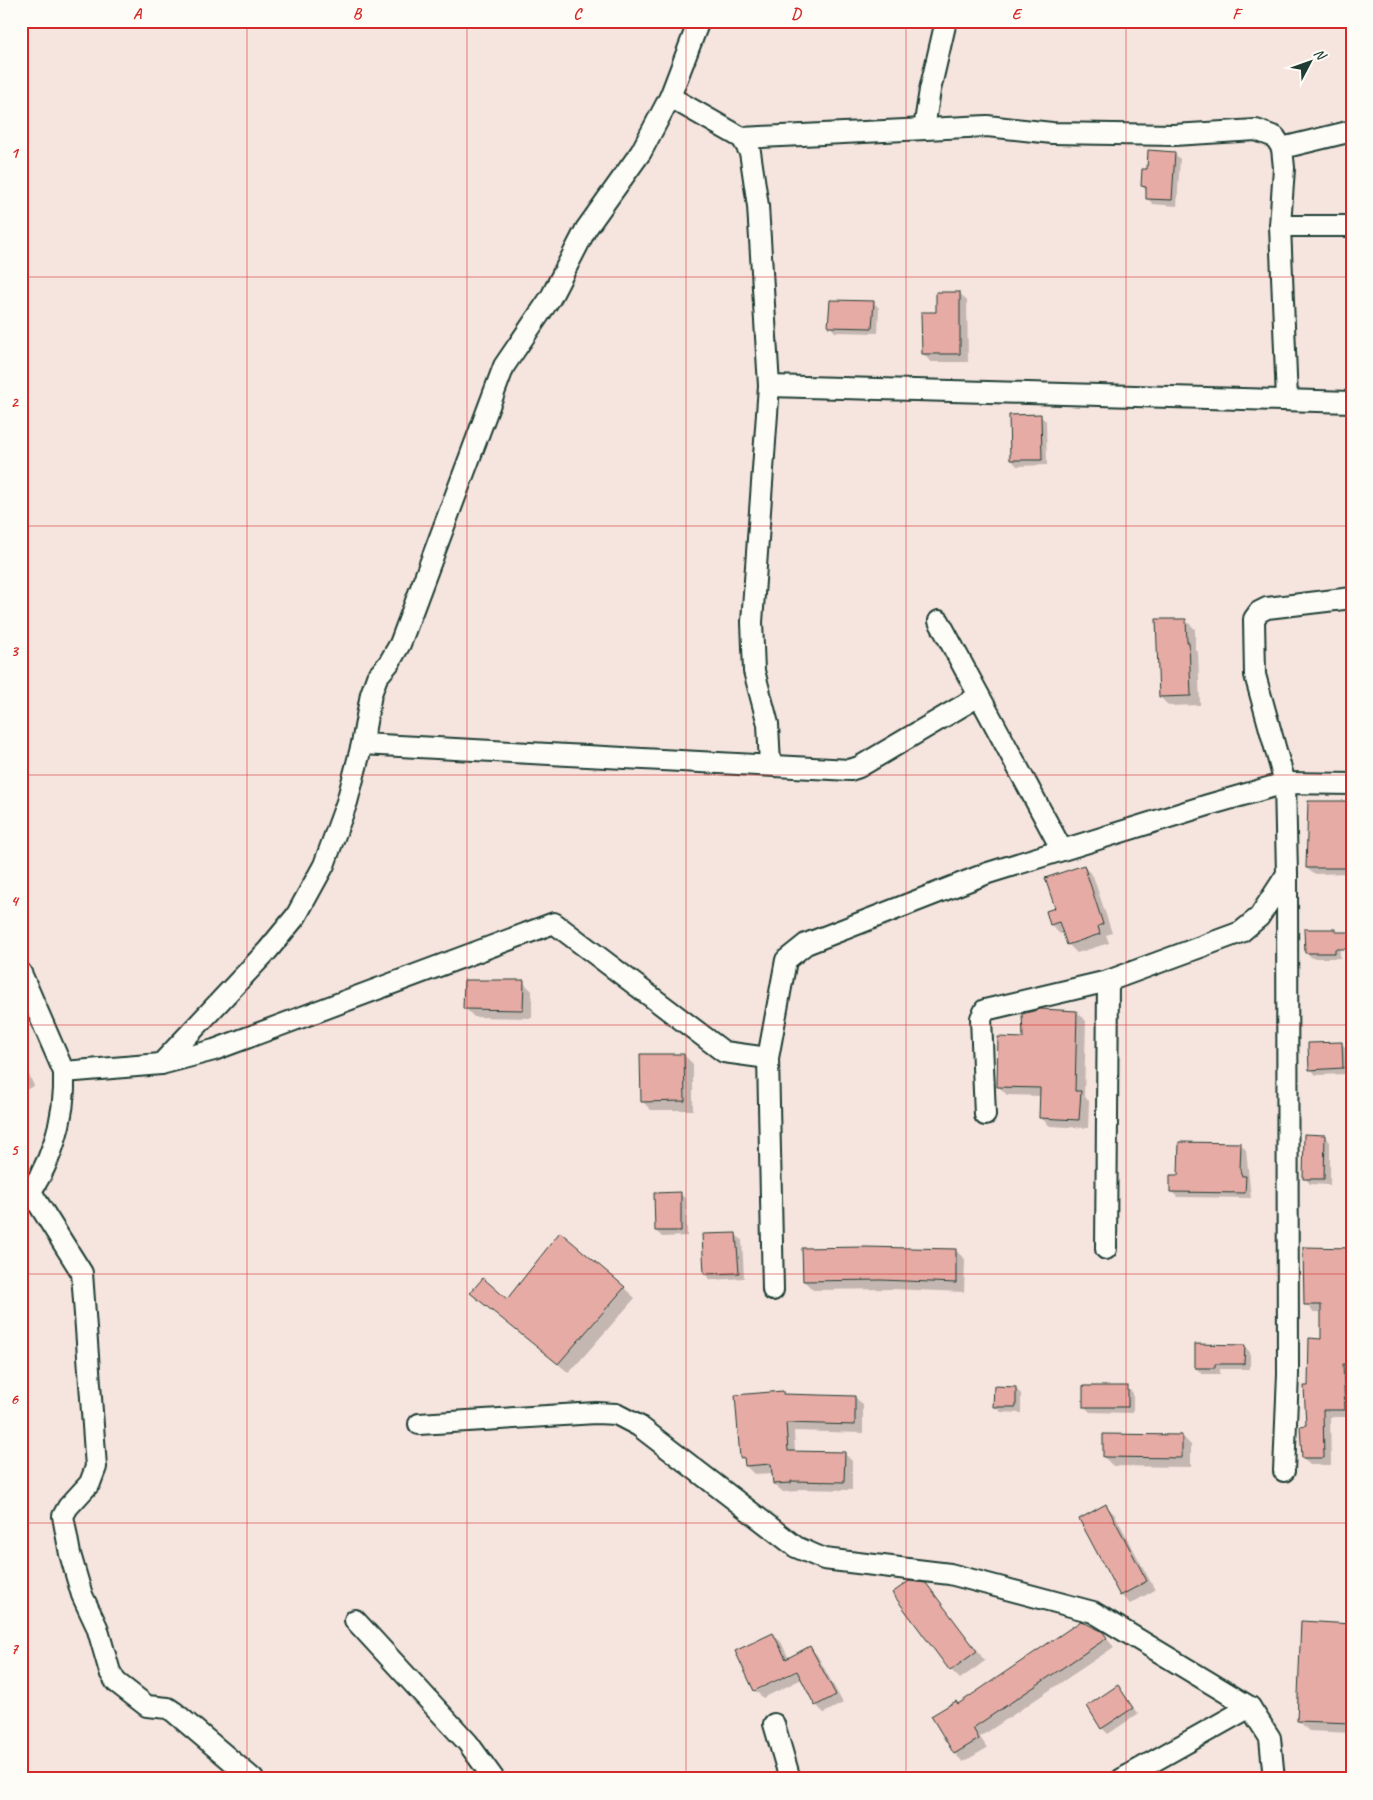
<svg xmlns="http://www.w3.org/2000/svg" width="1373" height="1800" font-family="Caveat,sans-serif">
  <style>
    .shadow { fill: #0003; fill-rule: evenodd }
    .building { fill: #e6aba4; stroke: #1f3d34 }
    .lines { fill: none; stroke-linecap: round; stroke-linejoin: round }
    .minor-casing { stroke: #1f3d34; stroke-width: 24 }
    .minor { stroke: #fdfcf7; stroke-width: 20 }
    .grid { fill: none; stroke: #d62828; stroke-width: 1; stroke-opacity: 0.55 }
    .neatline { fill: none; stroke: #d62828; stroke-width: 2 }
    .grid-label { font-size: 16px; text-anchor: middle; font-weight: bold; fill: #d62828 }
  </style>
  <rect width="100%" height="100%" fill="#f6e4de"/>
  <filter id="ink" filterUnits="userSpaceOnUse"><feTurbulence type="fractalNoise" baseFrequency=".02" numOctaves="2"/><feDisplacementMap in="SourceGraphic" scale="10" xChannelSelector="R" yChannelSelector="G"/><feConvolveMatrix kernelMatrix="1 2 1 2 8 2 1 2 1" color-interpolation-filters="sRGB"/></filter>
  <g filter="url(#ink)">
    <g class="shadow">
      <path d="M1174,153L1180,159L1177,206L1153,204L1147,198V191L1142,186L1148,170Z"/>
      <path d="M960,293L967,301L968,362H931L923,354L937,313Z"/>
      <path d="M873,302L879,308L878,333L835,332L830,326Z"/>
      <path d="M1040,416L1046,421L1047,465L1017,466L1012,460Z"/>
      <path d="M1185,620L1195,629V649L1198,652L1200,705L1169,706L1160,697Z"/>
      <path d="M1309,802L1352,803V873L1313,874L1307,868Z"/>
      <path d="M1084,867L1093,876L1112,933L1106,935L1109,943L1077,953L1068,944L1064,933L1060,934L1051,925Z"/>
      <path d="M1334,930L1339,936L1340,958H1312L1306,952Z"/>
      <path d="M523,982L532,991V1018L474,1017L465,1008Z"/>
      <path d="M1349,990H1352V1027L1350,1025Z"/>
      <path d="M1077,1012L1086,1021L1084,1096L1089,1101L1088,1128L1050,1126L1040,1117L1041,1096L1007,1095L998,1086L1024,1039Z"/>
      <path d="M1341,1043L1347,1049L1348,1074L1316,1075L1311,1069Z"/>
      <path d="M684,1055L693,1064V1110H651L642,1101Z"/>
      <path d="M21,1057L34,1086L21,1092Z"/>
      <path d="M1324,1136L1330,1142V1185L1310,1184L1305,1178Z"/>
      <path d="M1240,1144L1246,1150L1251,1198L1177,1197L1171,1191L1180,1176Z"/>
      <path d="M680,1194L686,1199L687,1236L662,1237L656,1231Z"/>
      <path d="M736,1235L742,1240L744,1278L711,1280L705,1274Z"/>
      <path d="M1352,1249V1417H1330L1331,1465H1310L1303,1458L1310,1387L1322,1340V1312H1313L1306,1304Z"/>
      <path d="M955,1250L965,1259L964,1292L891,1289L813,1290L804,1281Z"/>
      <path d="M624,1288L635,1298L569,1373L472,1293L507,1300Z"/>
      <path d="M1244,1346L1250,1352V1369H1220V1374H1202L1196,1368Z"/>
      <path d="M1015,1388L1021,1394V1413L1001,1412L995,1406Z"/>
      <path d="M1127,1388L1133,1393V1413L1090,1412L1084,1406Z"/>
      <path d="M783,1393L785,1395L855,1397L863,1405V1433L794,1431L795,1452L844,1453L852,1461V1490L799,1489V1491L783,1492L774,1484L773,1473L754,1474L746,1466L745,1461L741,1457Z"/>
      <path d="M1182,1436L1191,1445V1467L1113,1466L1104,1457Z"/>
      <path d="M1106,1506L1115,1515L1155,1590L1130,1604L1121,1595Z"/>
      <path d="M926,1584L985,1661L960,1679L951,1670Z"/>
      <path d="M1352,1625V1733L1309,1731L1299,1721Z"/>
      <path d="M1102,1633L1114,1647L980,1737L987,1748L963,1762L955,1754L933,1717Z"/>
      <path d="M773,1634L781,1642L789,1659L810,1647L817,1655L843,1703L824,1713L816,1705L802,1679L763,1698L755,1690ZM802,1667L803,1669L756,1691V1688Z"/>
      <path d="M1118,1687L1138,1714L1108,1734L1102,1728Z"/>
    </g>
    <g class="building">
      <path d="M1148,150L1175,152L1172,200L1146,199V187L1141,186L1142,169H1147Z"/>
      <path d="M936,292H960V354H922L921,312H936Z"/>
      <path d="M830,300L874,301L872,328L828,327Z"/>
      <path d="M1041,414L1042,460H1010L1009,415Z"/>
      <path d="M1156,619H1186L1187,642H1189L1191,696L1159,697Z"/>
      <path d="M1308,801H1349L1348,868H1306Z"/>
      <path d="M1084,865L1103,924L1098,926L1100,934L1067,945L1059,922L1050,925L1046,911L1055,908L1045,878Z"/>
      <path d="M1304,929H1335V932H1350V949H1335V953H1305Z"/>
      <path d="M464,980H524L523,1010L463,1009Z"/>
      <path d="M1041,1009L1077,1011L1075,1091H1081L1079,1120L1039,1118L1040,1088L997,1087L998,1037L1023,1038L1022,1014Z"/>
      <path d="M1342,1042L1343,1068L1309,1070L1308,1043Z"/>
      <path d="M640,1054H684L685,1101L641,1102Z"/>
      <path d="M1304,1134L1325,1135L1324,1179H1303Z"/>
      <path d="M1179,1142L1241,1143L1240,1170L1242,1176H1246L1245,1193L1170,1192V1175H1178Z"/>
      <path d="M681,1192V1231H655L654,1193Z"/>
      <path d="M560,1232L625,1287L558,1364L470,1293L483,1278L507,1299Z"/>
      <path d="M736,1233L739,1273L704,1274L702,1234Z"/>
      <path d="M864,1247L956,1249V1283L881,1280L803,1281L802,1248Z"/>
      <path d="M1303,1247L1352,1248V1364H1343L1345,1410H1323L1324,1458H1302L1300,1426L1306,1425L1304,1386H1308L1309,1338L1321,1339V1305H1304Z"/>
      <path d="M1195,1344L1245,1345L1244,1364H1215V1368H1195Z"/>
      <path d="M994,1386L1016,1387V1407H993Z"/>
      <rect x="1083" y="1386" width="45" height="21"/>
      <path d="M783,1391V1394L855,1396V1425L786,1423L788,1451L845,1452L844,1482L791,1481V1483L773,1484L771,1464L745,1466L744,1457L740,1458L735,1395Z"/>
      <path d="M1103,1434L1182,1435V1458L1103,1457Z"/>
      <path d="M1106,1504L1147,1581L1120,1596L1079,1519Z"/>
      <path d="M909,1581L926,1583L977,1651L950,1671L892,1593Z"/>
      <path d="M1081,1621L1103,1632L1107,1638L973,1728L979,1739L954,1754L931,1716L956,1701L958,1704Z"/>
      <path d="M1301,1621L1352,1624V1723L1297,1721Z"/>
      <path d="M773,1633L786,1659L810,1646L836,1695L815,1706L797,1671L754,1691L735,1651Z"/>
      <path d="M1118,1685L1133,1708L1101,1729L1087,1706Z"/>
    </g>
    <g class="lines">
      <g class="minor-casing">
        <g id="minor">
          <path d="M670,97L742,138L750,152L758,206L769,386L752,622L754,671L768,724L770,765"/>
          <path d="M924,129L930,90L946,21"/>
          <path d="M742,138L987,126L1052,133L1174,135L1256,130L1275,137L1282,148L1284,168L1280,226L1287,400"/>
          <path d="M1282,148L1352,131"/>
          <path d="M1280,226H1352"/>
          <path d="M769,386L1352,402"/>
          <path d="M939,621L1062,850"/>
          <path d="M362,744L850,770L859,767L979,696"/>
          <path d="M21,973L64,1072L161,1064L214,1050L554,923L724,1052L768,1058L786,960L806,944L988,873L1208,805L1285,783L1352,784"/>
          <path d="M768,1058L773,1290"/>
          <path d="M161,1064L268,950L296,916L324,865L347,802L362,744L371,694L377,677L389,663L400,644L504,366L551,297L586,229L641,152L670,97L699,21"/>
          <path d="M985,1115L981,1018L985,1010L1108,981L1241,932L1259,917L1287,874"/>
          <path d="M31,1192L82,1273L96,1467L90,1483L68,1507L63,1516L70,1554L82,1595L97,1627L110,1672L116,1682L147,1706L168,1708L174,1712L253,1779"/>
          <path d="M21,1204C51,1168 66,1118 64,1072"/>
          <path d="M1106,1249L1108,981"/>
          <path d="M419,1424L596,1413L616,1414L639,1426L796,1547L824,1559L950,1574L1093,1612L1250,1707L1270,1738L1274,1779"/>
          <path d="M1284,1471L1288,1374L1287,874L1285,783L1255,675L1254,619L1259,612L1267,608L1352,598"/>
          <path d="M355,1620L468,1743L494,1779"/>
          <path d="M774,1724L790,1779"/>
          <path d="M1122,1779L1250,1707"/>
        </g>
      </g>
      <use href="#minor" class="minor"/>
    </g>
  </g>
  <path class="grid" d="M247,21V1779M467,21V1779M686,21V1779M906,21V1779M1126,21V1779M21,277H1352M21,526H1352M21,775H1352M21,1025H1352M21,1274H1352M21,1523H1352"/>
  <rect width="1373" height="1800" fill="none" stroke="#fdfcf7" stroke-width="55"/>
  <g transform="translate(1310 62) rotate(49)" stroke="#fdfcf7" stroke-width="4" paint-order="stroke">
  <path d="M0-4L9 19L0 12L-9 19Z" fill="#1f3d34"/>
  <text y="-8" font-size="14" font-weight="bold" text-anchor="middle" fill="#1f3d34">N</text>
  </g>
  <rect x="28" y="28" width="1318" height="1744" class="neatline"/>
  <g class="grid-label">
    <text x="137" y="19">A</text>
    <text x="357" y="19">B</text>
    <text x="577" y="19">C</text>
    <text x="796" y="19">D</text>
    <text x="1016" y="19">E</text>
    <text x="1236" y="19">F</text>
    <text x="14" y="158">1</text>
    <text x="14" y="407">2</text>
    <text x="14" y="656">3</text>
    <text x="14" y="906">4</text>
    <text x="14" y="1155">5</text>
    <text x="14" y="1404">6</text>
    <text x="14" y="1654">7</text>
  </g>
</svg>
